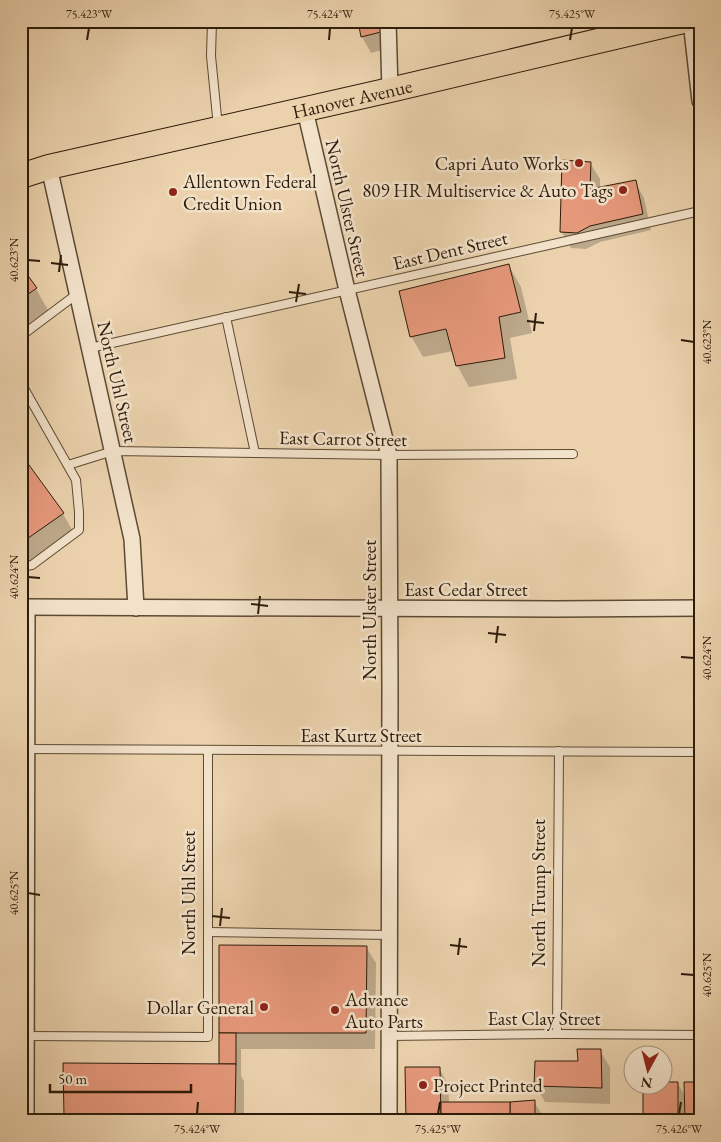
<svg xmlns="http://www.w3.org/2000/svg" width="721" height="1142" font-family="'EB Garamond',serif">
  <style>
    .shadow { fill: #0003 }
    .building { fill: #e6987b; stroke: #2d1c0a }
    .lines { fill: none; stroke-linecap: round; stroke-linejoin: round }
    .service-casing { stroke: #5c4a33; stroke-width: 10 }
    .minor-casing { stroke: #5c4a33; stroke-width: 18 }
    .primary-casing { stroke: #2d1c0a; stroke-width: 26 }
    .service { stroke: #f2e2ca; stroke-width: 8 }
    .minor { stroke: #f2e2ca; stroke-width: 15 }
    .primary { stroke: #ebd2ad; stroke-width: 24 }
    .ticks { fill: none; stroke: #2d1c0a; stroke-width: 2 }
    .poi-dot { fill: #8f2418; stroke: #f2e2ca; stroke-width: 2 }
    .labels { text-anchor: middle; stroke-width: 5; stroke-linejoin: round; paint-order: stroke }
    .street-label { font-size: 19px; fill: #2d1c0a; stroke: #f2e2ca }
    .poi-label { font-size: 19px; fill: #2d1c0a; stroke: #f2e2ca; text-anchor: end }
    .neatline { fill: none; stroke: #2d1c0a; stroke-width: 2 }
    .ticks-label { font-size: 12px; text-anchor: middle; fill: #2d1c0a }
  </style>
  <rect width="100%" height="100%" fill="#ebd2ad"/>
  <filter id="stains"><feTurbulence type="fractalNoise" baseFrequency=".004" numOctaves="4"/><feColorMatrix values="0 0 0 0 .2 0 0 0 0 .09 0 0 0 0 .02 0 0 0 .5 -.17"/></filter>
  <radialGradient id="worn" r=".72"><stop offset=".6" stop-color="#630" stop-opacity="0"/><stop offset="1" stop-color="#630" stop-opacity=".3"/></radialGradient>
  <g class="shadow">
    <path d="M360,21H386L389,48L371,53L362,37Z"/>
    <path d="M590,163L600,179V189L635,182L644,198L651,230L600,242L586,249L571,248L561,231Z"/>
    <path d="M509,266L521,287L532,333L510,338L517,379L469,387L457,365L453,351L423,357L411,336Z"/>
    <path d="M21,268L36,289L48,310L21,329Z"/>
    <path d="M21,456L63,514L75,535L21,573Z"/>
    <path d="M220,947H366L376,963L375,1049H241V1076L244,1081V1121H68L65,1116L220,1065Z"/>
    <path d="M600,1051L610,1067V1104L545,1102L536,1086Z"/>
    <path d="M439,1068L448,1084L449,1103L534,1102L541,1113V1121H408Z"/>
    <path d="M664,1084H678L700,1121H645Z"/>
  </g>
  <g class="building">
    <path d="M358,21H379L381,32L361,37Z"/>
    <path d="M562,160L591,162L590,189L636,180L643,214L590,226L577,233L560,232Z"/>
    <path d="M509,264L521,312L499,317L505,358L456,366L446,329L410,337L399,291Z"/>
    <path d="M21,266L37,288L21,299Z"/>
    <path d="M21,454L64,513L21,543Z"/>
    <path d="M219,945L367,946L366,1033H219Z"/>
    <rect x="219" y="1033" width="17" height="31"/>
    <path d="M577,1049H601L602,1088L534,1086L535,1061H578Z"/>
    <path d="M63,1063L236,1064L235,1118L64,1117Z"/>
    <path d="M405,1067H440L441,1121H406Z"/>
    <path d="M664,1082H678V1121H643V1084H664Z"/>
    <path d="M684,1082H700V1121H685Z"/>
    <path d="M535,1100V1121H510V1102Z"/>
    <rect x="441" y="1102" width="69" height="19"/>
  </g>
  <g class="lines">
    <g class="service-casing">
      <g id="service">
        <path d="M212,21L211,56L218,127"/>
        <path d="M226,317L255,453"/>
        <path d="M21,336L77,294"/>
        <path d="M90,348L700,211"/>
        <path d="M21,383L76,480L79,512V530L32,565L21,567"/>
        <path d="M68,465L113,451L389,455L573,454"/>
        <path d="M24,749L700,752"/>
        <path d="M208,932L389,935"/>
        <path d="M557,1034L559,751"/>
        <path d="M24,1036L208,1037V750"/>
        <path d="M389,1036L557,1034L700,1035"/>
      </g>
    </g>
    <g class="minor-casing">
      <g id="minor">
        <path d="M388,21L390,90"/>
        <path d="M691,21L700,101"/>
        <path d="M305,110L347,290L389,455L390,686L389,1121"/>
        <path d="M49,167L132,539L136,608"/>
        <path d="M21,607L556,609L700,608"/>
        <path d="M26,1121L27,607"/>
      </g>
    </g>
    <g class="primary-casing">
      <g id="primary">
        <path id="s1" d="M21,176L49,167L390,90L683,21"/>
      </g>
    </g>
    <use href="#service" class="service"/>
    <use href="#minor" class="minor"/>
    <use href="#primary" class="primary"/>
  </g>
  <path class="ticks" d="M87,40L89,28M329,40L330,28M570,40L572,28M28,260L40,261M51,263L68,265M59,272L61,255M289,292L306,294M296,302L299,284M527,321L544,323M534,331L536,313M681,340L694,342M28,577L40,578M251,604L268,606M258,614L260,596M488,633L506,635M496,643L498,626M681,657L694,658M28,893L40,895M212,916L230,918M220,926L222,908M450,945L467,947M458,955L460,938M681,974L694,975M197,1114L198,1102M438,1114L440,1102M679,1114L681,1102"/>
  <g class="poi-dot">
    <circle cx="579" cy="163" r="5"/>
    <circle cx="623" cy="190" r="5"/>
    <circle cx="173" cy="192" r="5"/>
    <circle cx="264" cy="1007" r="5"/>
    <circle cx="335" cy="1010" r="5"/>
    <circle cx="423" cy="1085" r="5"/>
  </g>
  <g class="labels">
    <g class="street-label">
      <text dy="7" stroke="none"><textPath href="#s1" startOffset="340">Hanover Avenue</textPath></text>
      <text transform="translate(348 208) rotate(77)" y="7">North Ulster Street</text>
      <text transform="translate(450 250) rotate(-13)" y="7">East Dent Street</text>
      <text transform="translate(118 382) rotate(77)" y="7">North Uhl Street</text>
      <text transform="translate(343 438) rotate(1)" y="7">East Carrot Street</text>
      <text x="466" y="596">East Cedar Street</text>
      <text transform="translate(369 610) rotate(-90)" y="7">North Ulster Street</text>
      <text x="361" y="742">East Kurtz Street</text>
      <text transform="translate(188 893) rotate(-90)" y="7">North Uhl Street</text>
      <text transform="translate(538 893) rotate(-90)" y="7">North Trump Street</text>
      <text x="544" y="1025">East Clay Street</text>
    </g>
    <g class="poi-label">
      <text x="569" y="170">Capri Auto Works</text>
      <text x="183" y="188" text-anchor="start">Allentown Federal<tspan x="183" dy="22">Credit Union</tspan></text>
      <text x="613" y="197">809 HR Multiservice &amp; Auto Tags</text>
      <text x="345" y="1006" text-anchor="start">Advance<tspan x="345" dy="22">Auto Parts</tspan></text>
      <text x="254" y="1014">Dollar General</text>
      <text x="433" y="1092" text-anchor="start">Project Printed</text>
    </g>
  </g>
  <rect width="721" height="1142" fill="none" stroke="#ebd2ad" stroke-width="55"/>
  <g transform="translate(648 1070) rotate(187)"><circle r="24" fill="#f2e2ca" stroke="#a3937d"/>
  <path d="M0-4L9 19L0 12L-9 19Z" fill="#8f2418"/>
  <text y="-8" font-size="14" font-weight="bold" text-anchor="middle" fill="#2d1c0a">N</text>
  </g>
  <path d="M50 1084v8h141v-8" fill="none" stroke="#2d1c0a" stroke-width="2.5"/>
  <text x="58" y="1084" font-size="15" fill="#2d1c0a" stroke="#f2e2ca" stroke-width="4" paint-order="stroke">50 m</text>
  <rect x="28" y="28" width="666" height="1086" class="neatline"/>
  <g class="ticks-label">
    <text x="89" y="18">75.423°W</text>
    <text x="330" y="18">75.424°W</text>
    <text x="572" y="18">75.425°W</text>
    <text transform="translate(14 260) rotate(-90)" y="4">40.623°N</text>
    <text transform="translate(707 342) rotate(-90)" y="4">40.623°N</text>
    <text transform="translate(14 577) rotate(-90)" y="4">40.624°N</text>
    <text transform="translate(707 658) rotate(-90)" y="4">40.624°N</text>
    <text transform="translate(14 893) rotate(-90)" y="4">40.625°N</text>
    <text transform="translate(707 975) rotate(-90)" y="4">40.625°N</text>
    <text x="197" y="1133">75.424°W</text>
    <text x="438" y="1133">75.425°W</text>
    <text x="679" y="1133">75.426°W</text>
  </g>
  <rect width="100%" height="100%" filter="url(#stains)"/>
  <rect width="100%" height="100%" fill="url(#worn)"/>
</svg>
